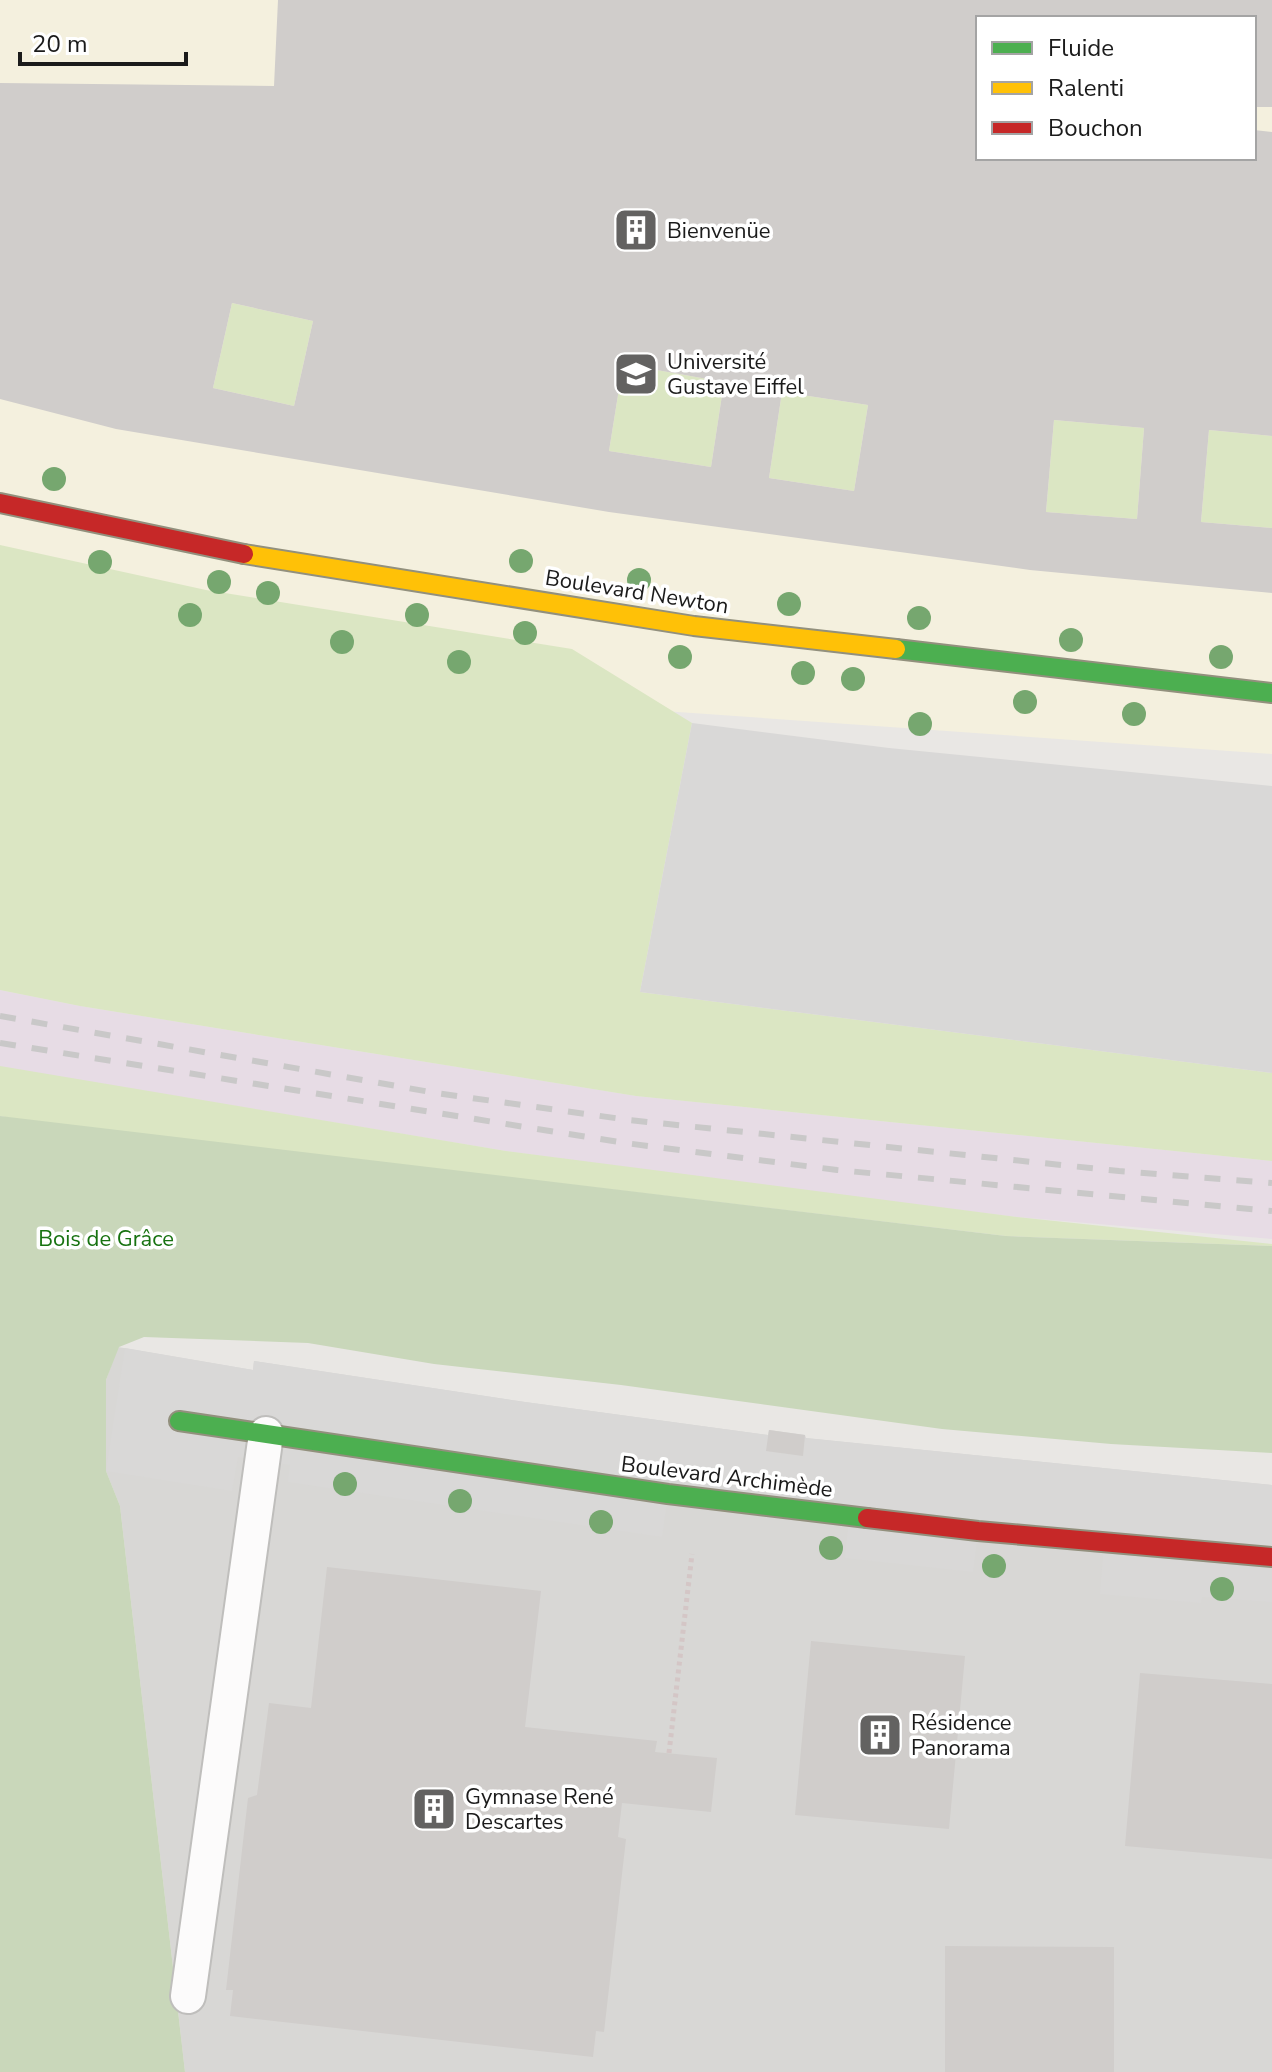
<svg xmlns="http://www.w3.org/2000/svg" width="1272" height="2072" font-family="'Nunito Sans',sans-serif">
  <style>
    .residential { fill: #d8d7d5 }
    .industrial { fill: #e7dce5 }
    .education { fill: #f4f0de; fill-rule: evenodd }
    .grass { fill: #dbe6c3 }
    .forest { fill: #c9d7ba }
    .parking { fill: #d9d8d7 }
    .building { fill: #d0cdcb; fill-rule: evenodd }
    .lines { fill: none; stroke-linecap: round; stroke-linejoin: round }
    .lane-casing { stroke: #bfbebc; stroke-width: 38 }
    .fast-casing { stroke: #92907d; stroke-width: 22 }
    .slow-casing { stroke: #92907d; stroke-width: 22 }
    .jam-casing { stroke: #92907d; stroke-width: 22 }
    .path { stroke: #d4c6c6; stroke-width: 5; stroke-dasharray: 4 4; stroke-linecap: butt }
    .lane { stroke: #fcfbfb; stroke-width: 34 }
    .fast { stroke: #4caf50; stroke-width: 18 }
    .slow { stroke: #ffc107; stroke-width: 18 }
    .jam { stroke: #c62828; stroke-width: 18 }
    .rail { stroke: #c9c8c8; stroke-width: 6; stroke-dasharray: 16 16; stroke-linecap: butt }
    .tree { fill: #76a76f }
    .labels { text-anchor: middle; stroke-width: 7; stroke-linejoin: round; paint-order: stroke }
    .poi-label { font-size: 22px; fill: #1b1b1b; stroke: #fff; text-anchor: start }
    .street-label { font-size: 22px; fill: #1b1b1b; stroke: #fff }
    .park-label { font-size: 22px; fill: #177210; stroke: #fff }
  </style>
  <rect width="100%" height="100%" fill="#e9e7e4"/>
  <path class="residential" d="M118,1347L253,1370L254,1361L525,1402L768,1435L769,1430L805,1435L806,1438L1272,1485V2072H185L120,1506L106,1471V1380Z"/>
  <path class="industrial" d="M0,990L80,1006L636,1096L1272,1161V1239L1017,1217L783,1189L506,1151L0,1067Z"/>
  <path class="education" d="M0,0H1272V754L635,709L0,591ZM978,18H1254V158H978Z"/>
  <g class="grass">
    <path d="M232,303L313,321L294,406L213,388Z"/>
    <path d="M623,364L724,382L711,467L609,451Z"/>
    <path d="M782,392L868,405L854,491L769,478Z"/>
    <path d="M1054,420L1144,428L1137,519L1046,512Z"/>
    <path d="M1209,430L1272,436V528L1201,522Z"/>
    <path d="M0,545L206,590L572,649L692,723L640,992L1272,1073V1161L636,1096L80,1006L0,990Z"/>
    <path d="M0,1066L506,1151L1017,1217L1272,1244V1246L1006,1236L16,1119L0,1116Z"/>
  </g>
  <path class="forest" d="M0,1116L1006,1236L1272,1246V1453L1111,1444L942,1429L621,1385L434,1364L308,1343L144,1337L119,1347L106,1380V1471L120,1506L185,2072H0Z"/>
  <g class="parking">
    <path d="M692,723L889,748L1272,786V1073L640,992Z"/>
    <path d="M125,1348L253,1370L254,1361L525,1402L768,1435L767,1451L802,1456L805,1438L1272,1485V1602L1202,1597L1201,1603L1100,1594L1104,1544L978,1532L973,1572L845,1558L849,1517L668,1495L662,1537L288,1482L290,1465L238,1457L232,1491L106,1471Z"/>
  </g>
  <g class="building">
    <path d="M278,0H1272V107H1254V18H978V158H1254V130L1272,132V436L1209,430L1201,522L1272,528V593L1030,570L609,512L116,429L0,399V83L274,86ZM232,303L313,321L294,406L213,388ZM623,364L724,382L711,467L609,451ZM782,392L868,405L854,491L769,478ZM1054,420L1144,428L1137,519L1046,512Z"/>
    <path d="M769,1430L805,1435L803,1456L766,1451Z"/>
    <path d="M327,1567L541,1591L525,1727L657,1741L655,1752L717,1758L711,1812L622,1803L618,1837L626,1839L604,2032L596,2031L593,2057L230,2016L233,1990H226L248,1798L257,1795L269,1703L311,1708Z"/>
    <path d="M811,1641L965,1656L949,1829L795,1815Z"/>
    <path d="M1140,1673L1272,1684V1859L1125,1846Z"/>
    <path d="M945,1946L1114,1947V2072H945Z"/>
  </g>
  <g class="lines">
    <g class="lane-casing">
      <path id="lane" d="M188,1996L266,1434"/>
    </g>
    <g class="fast-casing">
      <g id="fast">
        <path d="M896,649L1272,693"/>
        <path d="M179,1421L668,1494L867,1518"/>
      </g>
    </g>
    <g class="slow-casing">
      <path id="slow" d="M244,554L694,626L896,649"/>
    </g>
    <g class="jam-casing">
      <g id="jam">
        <path d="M0,503L244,554"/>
        <path d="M867,1518L978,1531L1272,1557"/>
      </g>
    </g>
    <path class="path" d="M669,1753L692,1554"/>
    <use href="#lane" class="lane"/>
    <use href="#fast" class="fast"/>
    <use href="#slow" class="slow"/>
    <use href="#jam" class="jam"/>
    <g class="rail">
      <path d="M0,1016L436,1093L629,1120L1119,1171L1272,1183"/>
      <path d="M0,1043L625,1143L837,1170L1272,1211"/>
    </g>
  </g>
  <g class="tree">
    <circle cx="54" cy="479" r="12"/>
    <circle cx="521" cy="561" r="12"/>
    <circle cx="100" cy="562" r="12"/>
    <circle cx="639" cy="580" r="12"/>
    <circle cx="219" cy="582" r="12"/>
    <circle cx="268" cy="593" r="12"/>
    <circle cx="789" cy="604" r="12"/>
    <circle cx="190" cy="615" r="12"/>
    <circle cx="417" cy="615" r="12"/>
    <circle cx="919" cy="618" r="12"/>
    <circle cx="525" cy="633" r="12"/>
    <circle cx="1071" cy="640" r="12"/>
    <circle cx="342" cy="642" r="12"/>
    <circle cx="680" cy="657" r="12"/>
    <circle cx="1221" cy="657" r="12"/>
    <circle cx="459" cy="662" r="12"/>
    <circle cx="803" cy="673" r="12"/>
    <circle cx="853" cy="679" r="12"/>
    <circle cx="1025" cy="702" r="12"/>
    <circle cx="1134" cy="714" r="12"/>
    <circle cx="920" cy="724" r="12"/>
    <circle cx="345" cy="1484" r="12"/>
    <circle cx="460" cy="1501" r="12"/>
    <circle cx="601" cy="1522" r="12"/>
    <circle cx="831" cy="1548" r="12"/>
    <circle cx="994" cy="1566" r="12"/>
    <circle cx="1222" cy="1589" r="12"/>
  </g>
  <defs>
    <g id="building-square" transform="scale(2.3)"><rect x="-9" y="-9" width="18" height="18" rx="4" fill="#636261" stroke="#fff"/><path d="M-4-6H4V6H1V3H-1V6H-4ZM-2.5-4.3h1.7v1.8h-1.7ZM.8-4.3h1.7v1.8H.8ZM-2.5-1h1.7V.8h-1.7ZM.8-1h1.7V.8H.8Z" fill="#fff"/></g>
    <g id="university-square" transform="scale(2.3)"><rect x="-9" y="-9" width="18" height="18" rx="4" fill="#636261" stroke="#fff"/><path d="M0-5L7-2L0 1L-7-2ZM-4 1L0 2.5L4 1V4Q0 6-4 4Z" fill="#fff"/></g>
  </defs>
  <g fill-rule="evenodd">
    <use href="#building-square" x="636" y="230"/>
    <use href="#university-square" x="636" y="374"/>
    <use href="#building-square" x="880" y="1735"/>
    <use href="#building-square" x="434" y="1809"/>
  </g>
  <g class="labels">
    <g class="poi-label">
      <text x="667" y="238">Bienvenüe</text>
      <text x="667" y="369">Université<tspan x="667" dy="25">Gustave Eiffel</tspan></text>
      <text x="911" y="1730">Résidence<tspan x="911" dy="25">Panorama</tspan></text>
      <text x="465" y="1804">Gymnase René<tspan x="465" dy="25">Descartes</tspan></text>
    </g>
    <g class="street-label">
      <text transform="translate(637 591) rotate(9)" y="8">Boulevard Newton</text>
      <text transform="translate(727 1476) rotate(7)" y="8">Boulevard Archimède</text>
    </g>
    <g class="park-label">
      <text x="106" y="1246">Bois de Grâce</text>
    </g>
  </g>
  <rect x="976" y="16" width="280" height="144" fill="#ffffff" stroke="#a4a4a4" stroke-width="2"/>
  <rect x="992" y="42" width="40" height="12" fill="#4caf50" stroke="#a4a4a4" stroke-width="2"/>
  <text x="1048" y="56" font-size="24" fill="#1b1b1b">Fluide</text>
  <rect x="992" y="82" width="40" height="12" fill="#ffc107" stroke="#a4a4a4" stroke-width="2"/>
  <text x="1048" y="96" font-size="24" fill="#1b1b1b">Ralenti</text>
  <rect x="992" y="122" width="40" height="12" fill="#c62828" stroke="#a4a4a4" stroke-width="2"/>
  <text x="1048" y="136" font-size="24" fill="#1b1b1b">Bouchon</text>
  <path d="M20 52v12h166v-12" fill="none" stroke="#1b1b1b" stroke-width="4"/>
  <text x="32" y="52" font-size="24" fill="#1b1b1b" stroke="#ffffff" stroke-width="6" paint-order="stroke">20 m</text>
</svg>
